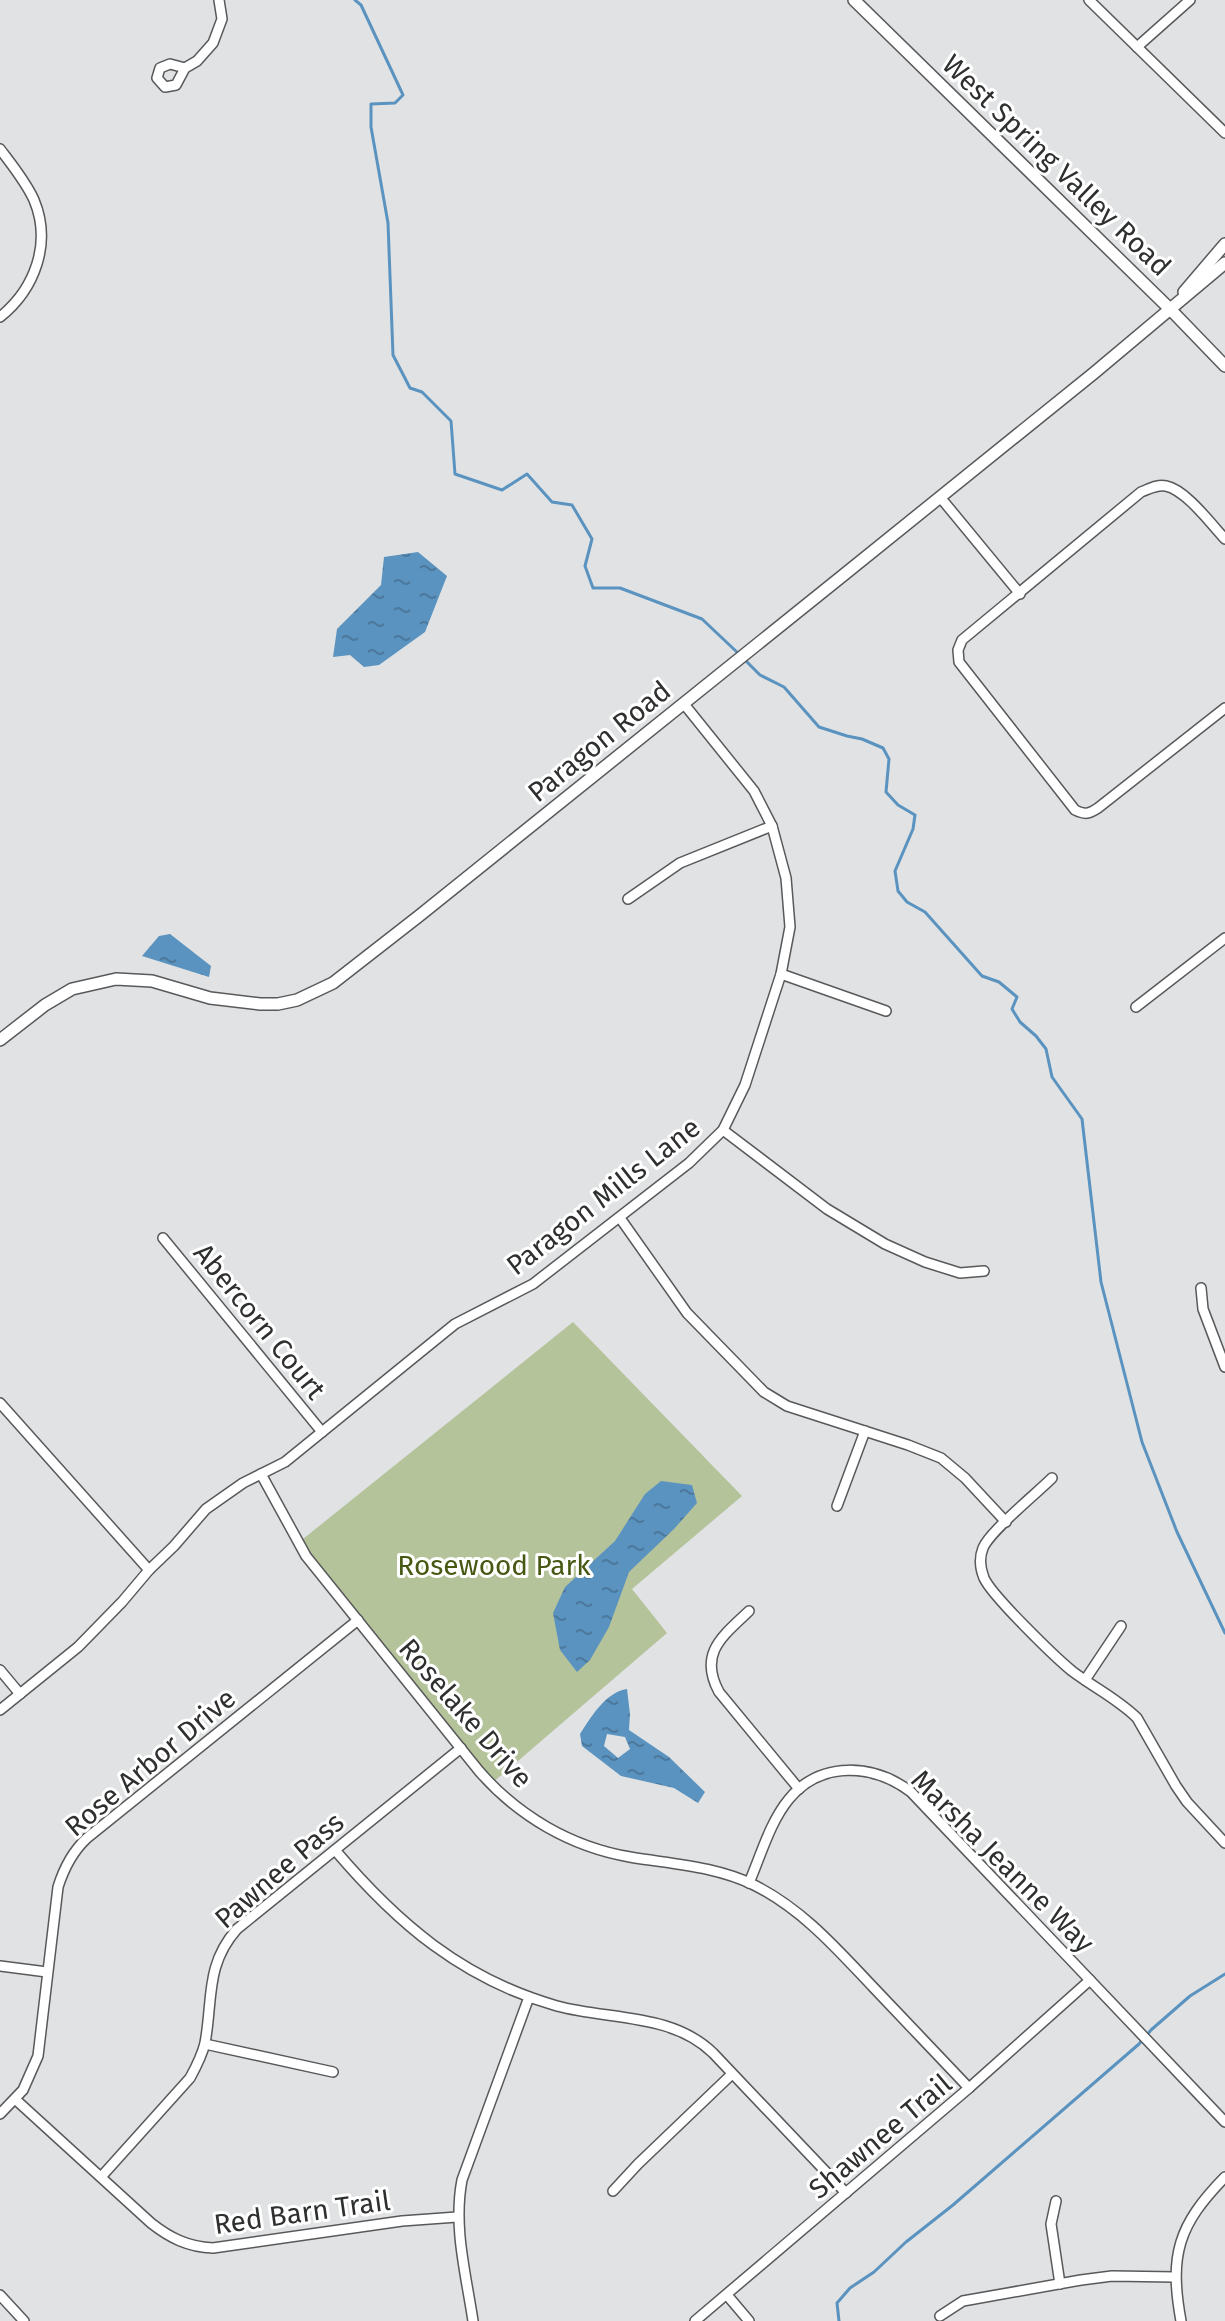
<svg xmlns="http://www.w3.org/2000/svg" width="1225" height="2321" font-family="'Fira Sans',sans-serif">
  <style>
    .green { fill: #b5c39a }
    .water { fill: url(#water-ripples); fill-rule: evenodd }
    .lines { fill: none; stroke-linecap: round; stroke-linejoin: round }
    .stream { stroke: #5a93bf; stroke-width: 3 }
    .minor-casing { stroke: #58595b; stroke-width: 12 }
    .tertiary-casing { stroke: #58595b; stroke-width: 14 }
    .minor { stroke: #fff; stroke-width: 9 }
    .tertiary { stroke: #fff; stroke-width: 11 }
    .labels { text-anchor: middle; stroke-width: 6; stroke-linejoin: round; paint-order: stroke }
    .street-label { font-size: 28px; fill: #2e2f2f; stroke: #fff }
    .park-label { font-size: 28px; fill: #465811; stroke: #fff }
  </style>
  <defs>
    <pattern id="water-ripples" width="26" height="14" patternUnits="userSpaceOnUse" patternTransform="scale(2)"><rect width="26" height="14" fill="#5a93bf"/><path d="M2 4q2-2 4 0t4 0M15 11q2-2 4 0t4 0" fill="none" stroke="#4b789c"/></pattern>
  </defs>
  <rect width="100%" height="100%" fill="#e0e2e4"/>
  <path class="green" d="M573,1322L742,1496L632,1589L667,1633L491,1784L298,1543Z"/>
  <g class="water">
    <path d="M418,552L447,576L425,632L379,665L364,667L350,655L333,657L337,629L381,585L384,557Z"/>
    <path d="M170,934L211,966L209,977L142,956L159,936Z"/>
    <path d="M661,1481L692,1485L697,1503L674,1529L629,1572L609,1627L590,1660L577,1672L560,1650L553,1613L565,1587L615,1541L645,1494Z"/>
    <path d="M627,1689L630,1714L629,1730L669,1757L705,1792L698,1803L674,1788L621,1776L582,1746L580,1734C591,1717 606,1692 627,1689ZM607,1734L625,1737L630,1749L618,1758L604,1746Z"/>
  </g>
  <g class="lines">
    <g class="stream">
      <path d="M355,0L361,5L403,95L395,103L371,104V127L388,223L393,355L410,388L422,392L451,421L455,474L502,490L527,474L552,502L572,505L592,539L585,566L593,588H620L702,619L739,654"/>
      <path d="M745,660L760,675L784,687L819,727L847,736L862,739L883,748L889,759L886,792L898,805L915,815L913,829L895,871L898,891L907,902L925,912L982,976L999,982L1017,997L1012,1009L1020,1022L1036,1036L1046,1049L1052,1077L1082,1119L1101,1282L1142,1442L1177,1532L1225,1633"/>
      <path d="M839,2321L837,2303L850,2288L874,2272L906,2242L953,2205L1139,2044L1151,2030L1190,1996L1225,1974"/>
    </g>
    <g class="minor-casing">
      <g id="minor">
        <path d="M1089,0L1225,133"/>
        <path d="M1137,47L1190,0"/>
        <path d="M185,68L170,64L160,68L157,78L165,87L176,85L185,68L197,61L213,43L222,19L219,0"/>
        <path d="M0,149C12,165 26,182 34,200C52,243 35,289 0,317"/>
        <path d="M940,497L1020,594"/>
        <path d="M1225,539C1211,524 1186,490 1166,486C1157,484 1149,489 1141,492L962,640L958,650L959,662L1075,810C1085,815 1089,814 1098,808L1225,708"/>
        <path d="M628,899L680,863L772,826"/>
        <path d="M781,974L886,1011"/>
        <path d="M1136,1007L1225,938"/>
        <path d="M723,1130L827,1209L885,1244L925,1262L960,1273L984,1271"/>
        <path d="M620,1218L687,1313L764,1392L787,1406L908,1445L941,1458L965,1478L1006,1522"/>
        <path d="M163,1238L322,1432"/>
        <path d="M1201,1288L1203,1309L1225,1367"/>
        <path d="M0,1403L149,1570L122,1602L78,1647L0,1710"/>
        <path d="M261,1474L306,1556L479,1771C518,1816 571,1847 630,1857C671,1864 715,1866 754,1885C802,1909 836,1948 873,1987C905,2021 937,2054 969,2088"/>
        <path d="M1052,1478C1037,1493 990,1531 983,1548C979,1558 980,1568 984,1578C992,1596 1055,1657 1072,1671C1093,1687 1118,1699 1137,1718L1176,1786L1187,1802L1225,1843"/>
        <path d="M837,1506L865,1431"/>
        <path d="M149,1570L174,1546L206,1509L243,1483L285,1462L455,1324L533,1284L689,1163L723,1130L745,1085L781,974L790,927L786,878L772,826L754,791L684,704"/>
        <path d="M749,1611C723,1636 698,1653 719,1692L799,1789"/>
        <path d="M0,1670L20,1694"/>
        <path d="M1085,1680L1121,1626"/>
        <path d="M335,1850C397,1923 462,1979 557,2006C609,2020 672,2013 713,2053L846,2193"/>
        <path d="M749,1883C761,1855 770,1822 789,1799C821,1760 874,1764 911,1792L1225,2122"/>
        <path d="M0,1966L47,1972"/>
        <path d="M205,2044L333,2072"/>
        <path d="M15,2099L151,2223C170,2238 188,2247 213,2248L402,2221L457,2217"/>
        <path d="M0,2114L23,2090L38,2056L58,1887C64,1868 72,1852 87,1838L358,1620"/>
        <path d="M101,2177L190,2078C196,2067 202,2056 205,2043C213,2000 205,1965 237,1929L461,1748"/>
        <path d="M613,2191L638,2164L732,2074"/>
        <path d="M1056,2201L1051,2224L1060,2284"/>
        <path d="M0,2295L24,2321"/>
        <path d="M727,2295L749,2321"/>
        <path d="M940,2316L963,2301L1081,2280L1112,2276L1175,2277"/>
        <path d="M473,2321C466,2274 453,2227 462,2180L529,1997"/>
        <path d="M695,2321L969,2088L1090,1980"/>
        <path d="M1181,2321C1169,2255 1178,2225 1225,2177"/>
      </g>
    </g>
    <g class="tertiary-casing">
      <g id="tertiary">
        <path d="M854,0L1170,309L1225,366"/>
        <path d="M1184,292L1225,244"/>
        <path d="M0,1040L45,1005L72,989L116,979L152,981L210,998L260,1004H278L297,1000L333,983L419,916L846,573L1094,373L1225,263"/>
      </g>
    </g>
    <use href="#minor" class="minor"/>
    <use href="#tertiary" class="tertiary"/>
  </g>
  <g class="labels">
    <g class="street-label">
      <text transform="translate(1057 165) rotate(44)" y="10">West Spring Valley Road</text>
      <text transform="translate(599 741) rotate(-39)" y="10">Paragon Road</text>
      <text transform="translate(603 1196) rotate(-38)" y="10">Paragon Mills Lane</text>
      <text transform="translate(260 1321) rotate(51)" y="10">Abercorn Court</text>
      <text transform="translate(466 1713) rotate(49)" y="10">Roselake Drive</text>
      <text transform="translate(150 1762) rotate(-40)" y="10">Rose Arbor Drive</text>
      <text transform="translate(1003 1861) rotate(45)" y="10">Marsha Jeanne Way</text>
      <text transform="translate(279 1870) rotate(-41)" y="10">Pawnee Pass</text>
      <text transform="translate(880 2136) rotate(-40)" y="10">Shawnee Trail</text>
      <text transform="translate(302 2212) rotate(-8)" y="10">Red Barn Trail</text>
    </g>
    <g class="park-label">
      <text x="494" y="1575">Rosewood Park</text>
    </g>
  </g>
</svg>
